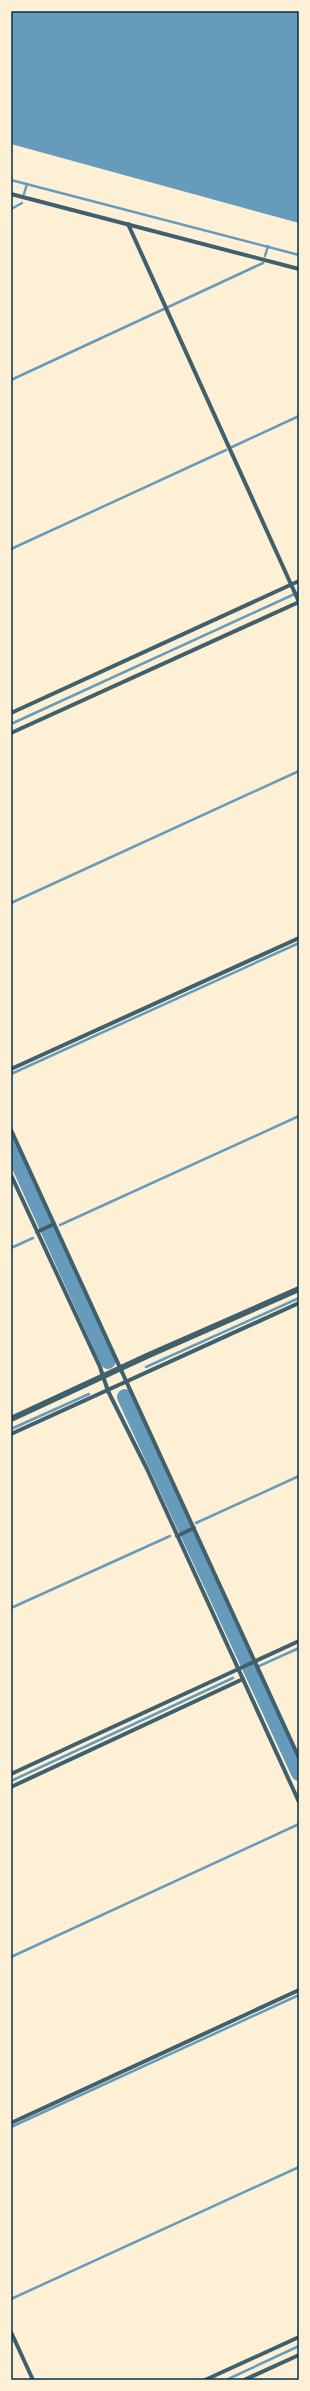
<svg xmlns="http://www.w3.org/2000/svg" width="310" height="2391" font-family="'Varela Round',sans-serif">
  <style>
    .water { fill: #669bbc }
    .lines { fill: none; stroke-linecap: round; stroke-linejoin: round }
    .stream { stroke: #669bbc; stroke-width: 2.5 }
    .river { stroke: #669bbc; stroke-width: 16 }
    .minor { stroke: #3f606c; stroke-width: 4 }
    .tertiary { stroke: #3f606c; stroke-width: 6 }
    .neatline { fill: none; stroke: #003049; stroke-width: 1.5 }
  </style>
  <rect width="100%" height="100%" fill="#fdf0d5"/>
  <path class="water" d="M11,11H299V223L11,144Z"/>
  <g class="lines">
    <g class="stream">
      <path d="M11,180L299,255"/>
      <path d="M24,194L27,184"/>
      <path d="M11,209L22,203"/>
      <path d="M265,256L268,246"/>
      <path d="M11,380L263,263"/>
      <path d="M232,447L299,416"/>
      <path d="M11,549L226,450"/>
      <path d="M11,724L299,592"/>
      <path d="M11,903L299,771"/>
      <path d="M11,1074L299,943"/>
      <path d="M60,1225L299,1116"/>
      <path d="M45,1232L53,1229"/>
      <path d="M11,1248L33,1238"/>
      <path d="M146,1367L299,1298"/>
      <path d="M11,1429L89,1394"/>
      <path d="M196,1523L299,1476"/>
      <path d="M183,1529L190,1526"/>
      <path d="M11,1608L170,1536"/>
      <path d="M248,1671L299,1648"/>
      <path d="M11,1781L233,1678"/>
      <path d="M11,1957L299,1824"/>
      <path d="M11,2127L299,1995"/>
      <path d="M11,2299L299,2167"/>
      <path d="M226,2380L299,2346"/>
    </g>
    <g class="river">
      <path d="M11,1147L108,1361"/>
      <path d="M125,1397L299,1773"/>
    </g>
    <g class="minor">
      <path d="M11,194L299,269"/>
      <path d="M128,224L299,602"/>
      <path d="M11,713L299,581"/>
      <path d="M11,733L299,602"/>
      <path d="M11,1069L299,938"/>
      <path d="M11,1130L299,1758"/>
      <path d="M11,1175L100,1367L108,1391L147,1469L299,1802"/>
      <path d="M37,1232L54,1224"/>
      <path d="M11,1434L299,1303"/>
      <path d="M177,1536L194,1528"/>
      <path d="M11,1774L299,1641"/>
      <path d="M11,1787L243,1679"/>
      <path d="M11,2123L299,1990"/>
      <path d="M11,2332L33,2380"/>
      <path d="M205,2380L299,2337"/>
      <path d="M244,2380L299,2355"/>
    </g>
    <path class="tertiary" d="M11,1419L149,1355L299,1289"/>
  </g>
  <rect width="310" height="2391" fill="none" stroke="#fdf0d5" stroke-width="24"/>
  <rect x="12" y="12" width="286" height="2367" class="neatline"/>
</svg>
